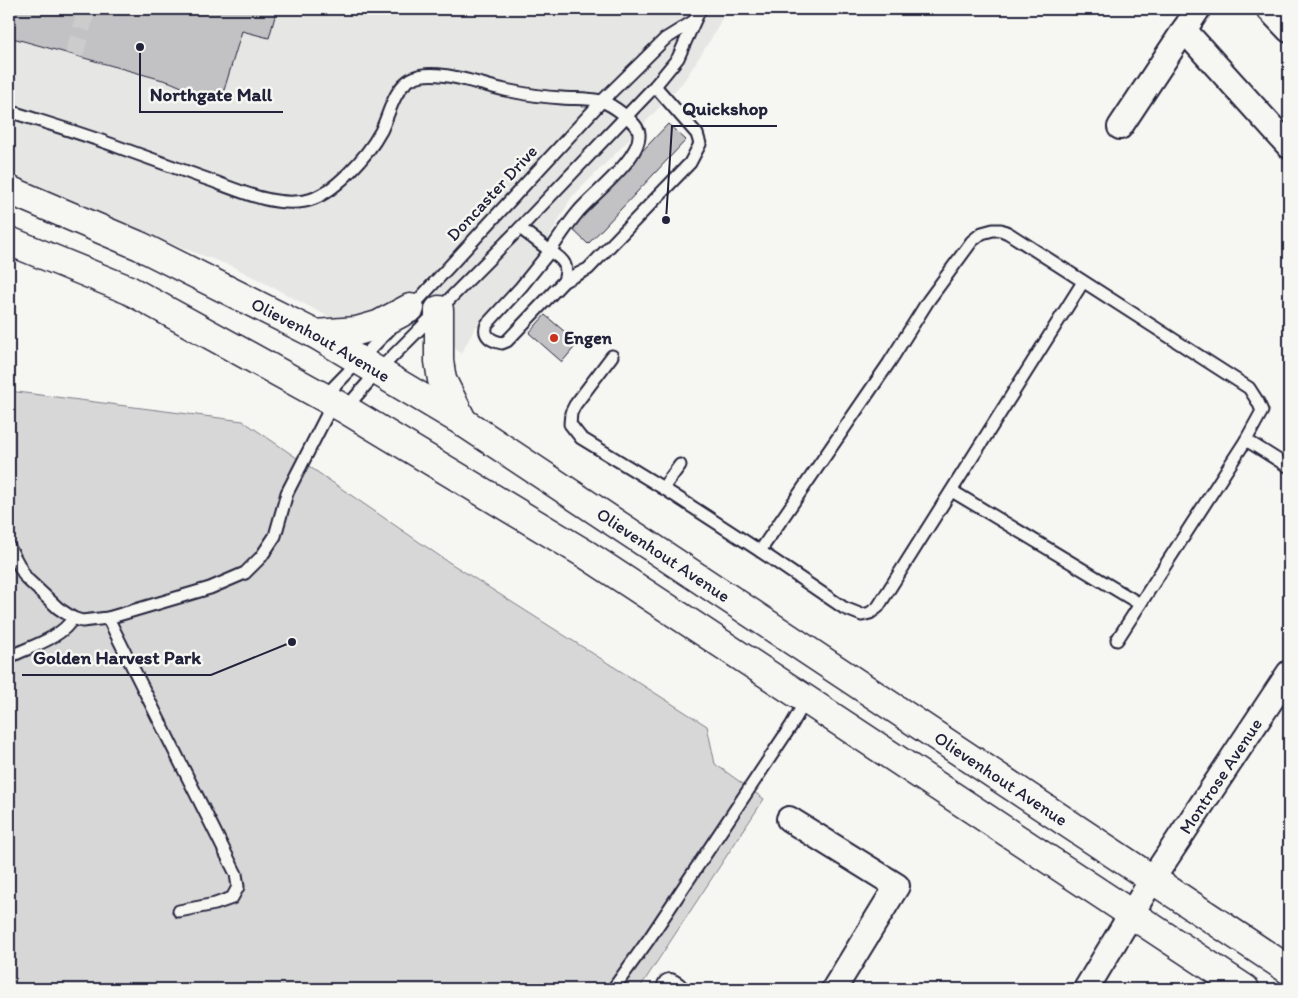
<svg xmlns="http://www.w3.org/2000/svg" width="1298" height="998" font-family="Itim,sans-serif">
  <style>
    .built { fill: #e6e6e4 }
    .green { fill: #d7d7d7; stroke: #7c7c89 }
    .building { fill: #c2c2c4; stroke: #22223b }
    .lines { fill: none; stroke-linecap: round; stroke-linejoin: round }
    .pedestrian-tunnel { stroke: #cccccd; stroke-width: 18; stroke-dasharray: 18 9; stroke-linecap: butt }
    .service-casing { stroke: #22223b; stroke-width: 15 }
    .minor-casing { stroke: #22223b; stroke-width: 28 }
    .tertiary-casing { stroke: #22223b; stroke-width: 31 }
    .service { stroke: #f6f6f2; stroke-width: 11 }
    .minor { stroke: #f6f6f2; stroke-width: 24 }
    .tertiary { stroke: #f6f6f2; stroke-width: 28 }
    .poi-dot { fill: #c8321e; stroke: #f6f6f2; stroke-width: 2 }
    .labels { text-anchor: middle; stroke-width: 5; stroke-linejoin: round; paint-order: stroke }
    .street-label { font-size: 18px; fill: #22223b; stroke: #f6f6f2 }
    .poi-label { font-size: 18px; font-weight: bold; fill: #22223b; stroke: #f6f6f2; text-anchor: start }
    .leader { fill: none; stroke: #22223b; stroke-width: 2 }
    .callout-dot { fill: #22223b; stroke: #f6f6f2; stroke-width: 2 }
    .callout-label { font-size: 19px; text-anchor: middle; font-weight: bold; fill: #22223b; stroke: #f6f6f2; stroke-width: 5; stroke-linejoin: round; paint-order: stroke }
  </style>
  <rect width="100%" height="100%" fill="#f6f6f2"/>
  <filter id="ink" filterUnits="userSpaceOnUse"><feTurbulence type="fractalNoise" baseFrequency=".02" numOctaves="2"/><feDisplacementMap in="SourceGraphic" scale="10" xChannelSelector="R" yChannelSelector="G"/><feConvolveMatrix kernelMatrix="1 2 1 2 8 2 1 2 1" color-interpolation-filters="sRGB"/></filter>
  <g filter="url(#ink)">
    <path class="built" d="M9,9H727L714,34L684,81L625,144L571,198L533,266L475,328L461,354L404,300L349,324L331,318L234,267L147,235L40,191L9,169Z"/>
    <path class="green" d="M9,391L243,421L444,559L707,726L715,764L764,799L639,989H9Z"/>
    <g class="building">
      <path d="M9,9H277L269,38L242,31L221,100L198,94L170,82L9,37Z"/>
      <path d="M668,124L686,140L588,244L570,227Z"/>
      <path d="M545,315L578,343L562,362L529,333Z"/>
    </g>
    <g class="lines">
      <path class="pedestrian-tunnel" d="M74,55L87,9"/>
      <g class="service-casing">
        <g id="service">
          <path d="M9,111C46,123 84,134 121,148C149,158 176,168 204,178C236,189 271,207 305,201C333,196 368,155 381,131C389,115 394,88 411,79C434,66 480,85 505,90C524,94 543,97 562,98C574,99 589,98 601,101C611,104 639,123 639,134C641,158 593,194 578,212C568,224 559,238 550,251L520,228"/>
          <path d="M550,251C564,260 569,265 564,281L507,341L502,343C492,341 482,336 487,324L521,287Z"/>
          <path d="M564,281L588,269L690,163L700,144L697,134L655,86"/>
          <path d="M410,309L602,101L665,39L694,21"/>
          <path d="M612,356L575,405L571,413L570,424L581,438L663,488"/>
          <path d="M323,398L390,329"/>
          <path d="M345,409L378,371L520,228L655,86L678,58L700,9"/>
          <path d="M680,465L663,488L760,551L889,363L928,301L972,241L982,233L993,230H1001L1008,233L1249,388L1258,402L1262,411L1246,440L1289,467"/>
          <path d="M952,491L1140,604"/>
          <path d="M9,547L26,578L58,608L73,618L82,621L108,618L210,588L245,573L261,557L275,536L287,493L333,403"/>
          <path d="M760,551L844,608L862,615L870,613L878,607L1083,282"/>
          <path d="M108,618L236,874L238,887L232,898L215,904L179,911"/>
          <path d="M1117,640L1246,440"/>
          <path d="M9,657C29,647 62,638 73,618"/>
          <path d="M613,989L649,939L791,726L806,700"/>
        </g>
      </g>
      <g class="minor-casing">
        <g id="minor">
          <path d="M1269,9L1289,30"/>
          <path d="M1184,30L1289,146"/>
          <path d="M1120,127L1198,9"/>
          <path d="M789,819L897,886L834,989"/>
          <path d="M670,986L675,989"/>
          <path id="s1" d="M1086,989L1153,878L1289,673"/>
        </g>
      </g>
      <g class="tertiary-casing">
        <g id="tertiary">
          <path id="s2" d="M9,190L140,246L315,334L463,422L1289,970"/>
          <path d="M9,241L129,290L345,409L587,555L1245,989"/>
          <path d="M439,310V361L442,380L463,422"/>
          <path d="M315,334L357,331L378,325L410,308"/>
        </g>
      </g>
      <use href="#service" class="service"/>
      <use href="#minor" class="minor"/>
      <use href="#tertiary" class="tertiary"/>
    </g>
  </g>
  <circle class="poi-dot" cx="554" cy="338" r="5"/>
  <g class="labels">
    <g class="street-label">
      <text transform="translate(492 193) rotate(-47)" y="6">Doncaster Drive</text>
      <text dy="6" stroke="none"><textPath href="#s2" startOffset="346">Olievenhout Avenue</textPath></text>
      <text dy="6" stroke="none"><textPath href="#s2" startOffset="751">Olievenhout Avenue</textPath></text>
      <text dy="6" stroke="none"><textPath href="#s1" startOffset="252">Montrose Avenue</textPath></text>
      <text dy="6" stroke="none"><textPath href="#s2" startOffset="1156">Olievenhout Avenue</textPath></text>
    </g>
    <g class="poi-label">
      <text x="564" y="344">Engen</text>
    </g>
  </g>
  <path class="leader" d="M140 47L140 112H283M666 220L672 126H777M292 642L211 675H22"/>
  <g class="callout-dot">
    <circle cx="140" cy="47" r="5"/>
    <circle cx="666" cy="220" r="5"/>
    <circle cx="292" cy="642" r="5"/>
  </g>
  <g class="callout-label">
    <text x="211" y="101">Northgate Mall</text>
    <text x="725" y="115">Quickshop</text>
    <text x="117" y="664">Golden Harvest Park</text>
  </g>
  <rect width="1298" height="998" fill="none" stroke="#f6f6f2" stroke-width="30"/>
  <rect x="15" y="15" width="1268" height="968" fill="none" stroke="#22223b" stroke-width="2" filter="url(#ink)"/>
</svg>
